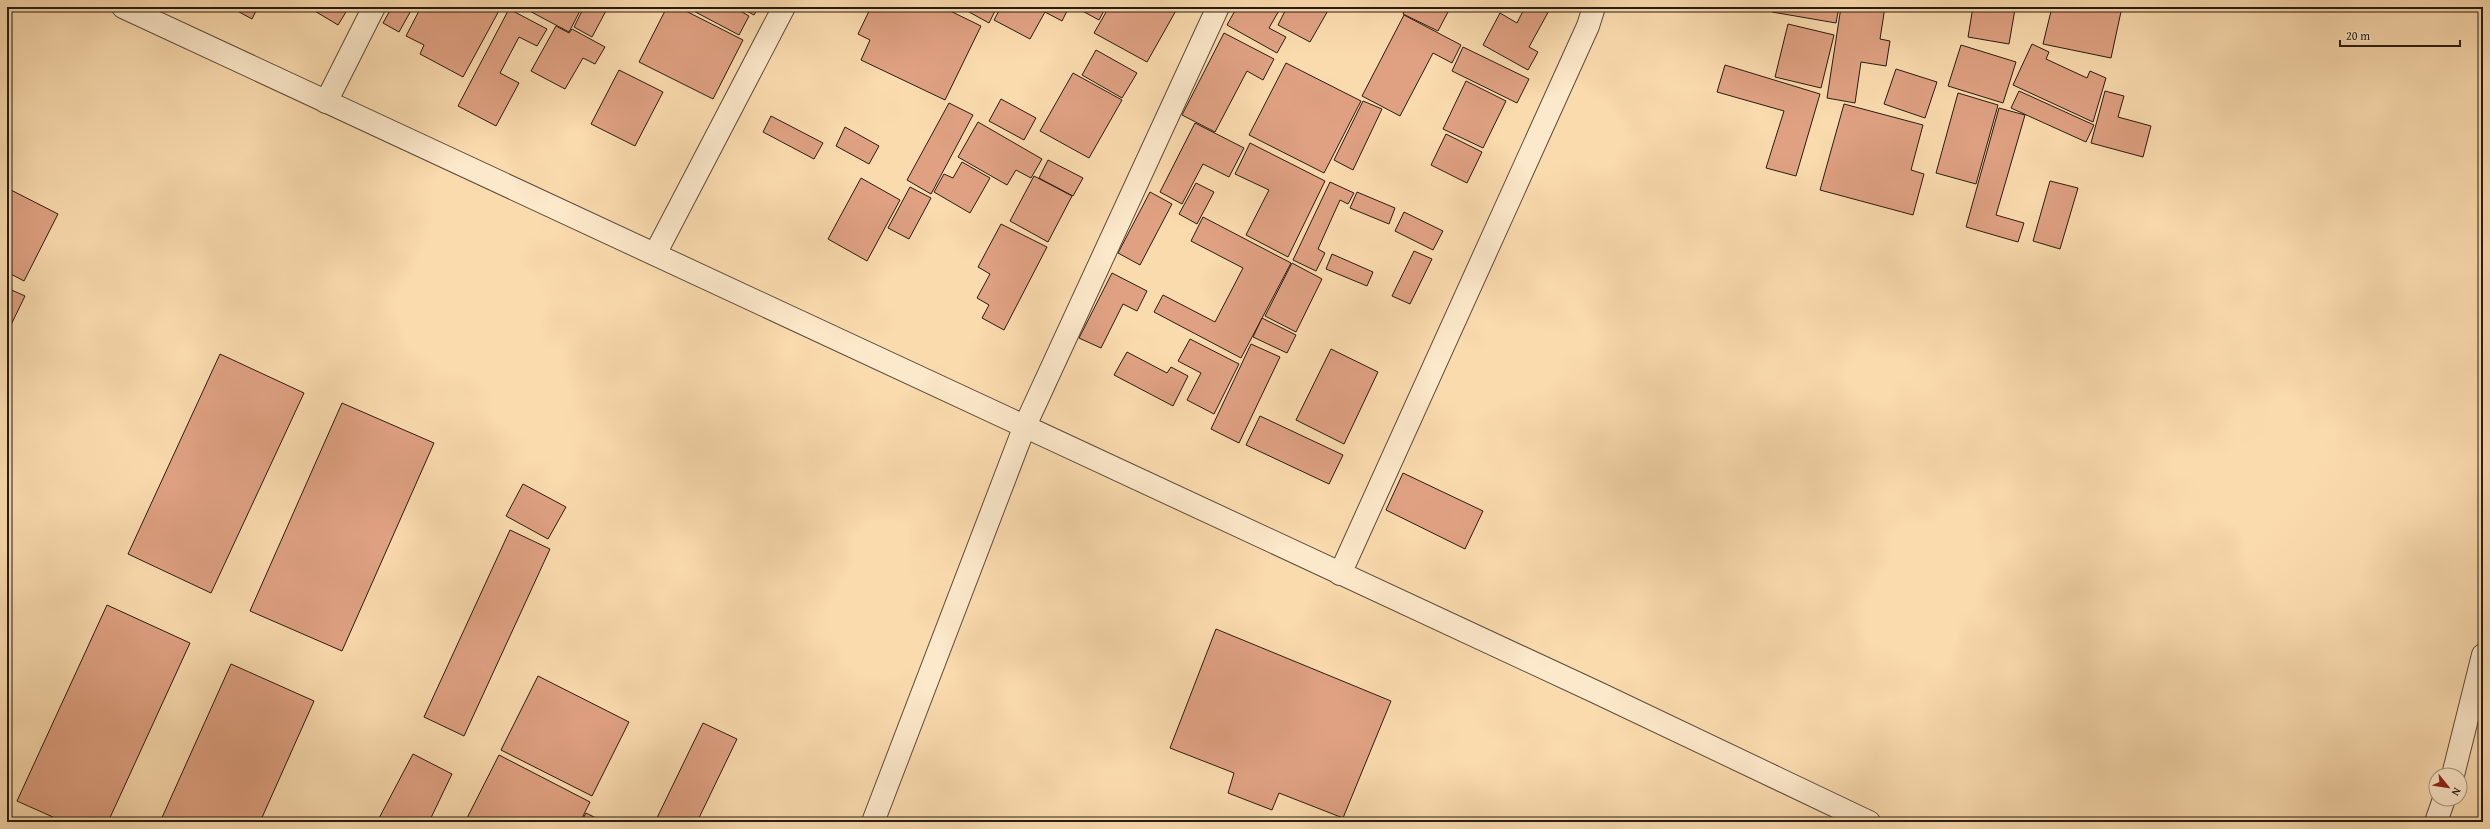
<svg xmlns="http://www.w3.org/2000/svg" width="2490" height="829" font-family="'Gentium Book Plus',serif">
  <style>
    .building { fill: #dfa182; stroke: #281c12 }
    .lines { fill: none; stroke-linecap: round; stroke-linejoin: round }
    .street-casing { stroke: #5c4c39; stroke-width: 24 }
    .street { stroke: #fce8ca; stroke-width: 22 }
  </style>
  <rect width="100%" height="100%" fill="#fadbae"/>
  <filter id="stains"><feTurbulence type="fractalNoise" baseFrequency=".005" numOctaves="4"/><feColorMatrix values="0 0 0 0 .2 0 0 0 0 .09 0 0 0 0 .02 0 0 0 .5 -.17"/></filter>
  <radialGradient id="worn" r=".72"><stop offset=".6" stop-color="#630" stop-opacity="0"/><stop offset="1" stop-color="#630" stop-opacity=".3"/></radialGradient>
  <g class="building">
    <path d="M230,7H258L252,19Z"/>
    <path d="M302,7H312L309,11Z"/>
    <path d="M315,7H349L338,25L313,10Z"/>
    <path d="M392,7H413L399,32L383,23Z"/>
    <path d="M421,7H501L463,77L420,54L424,45L406,36Z"/>
    <path d="M522,7H582L569,32Z"/>
    <path d="M584,7H608L592,37L574,27Z"/>
    <path d="M667,7H678L743,40L713,99L639,62Z"/>
    <path d="M686,7H733L749,16L739,35Z"/>
    <path d="M739,7H759L754,15Z"/>
    <path d="M871,7H942L981,26L945,100L861,60L870,40L858,34Z"/>
    <path d="M960,7H997L989,23Z"/>
    <path d="M1001,7H1069L1062,21L1045,12L1030,39L994,20Z"/>
    <path d="M1075,7H1106L1099,20Z"/>
    <path d="M1109,7H1178L1147,62L1094,33Z"/>
    <path d="M1237,7H1281L1269,28L1286,37L1277,53L1227,25Z"/>
    <path d="M1287,7H1330L1310,42L1278,25Z"/>
    <path d="M1406,7H1438L1448,12L1438,31L1403,14Z"/>
    <path d="M1525,7H1551L1529,47L1538,52L1528,70L1483,45L1500,13L1517,23Z"/>
    <path d="M1743,7H1764L1763,11Z"/>
    <path d="M1773,7H1839L1836,23L1772,12Z"/>
    <path d="M1841,7H1885L1880,39L1890,41L1886,66L1861,62L1855,103L1827,98Z"/>
    <path d="M1973,7L2015,9L2009,44L1968,37Z"/>
    <path d="M2052,7H2122L2111,58L2043,44Z"/>
    <path d="M509,9L547,29L537,46L519,37L500,73L519,83L496,126L458,106Z"/>
    <path d="M1404,15L1461,45L1452,63L1433,53L1400,116L1362,96Z"/>
    <path d="M1788,24L1834,35L1821,88L1775,77Z"/>
    <path d="M556,26L569,33L572,29L605,47L595,64L583,58L565,89L531,71Z"/>
    <path d="M1224,33L1274,59L1263,80L1247,71L1215,132L1182,115Z"/>
    <path d="M2032,44L2049,52L2046,59L2087,78L2090,71L2106,78L2093,122L2013,85Z"/>
    <path d="M1961,45L2016,62L2003,103L1948,86Z"/>
    <path d="M1463,47L1529,79L1517,103L1452,71Z"/>
    <path d="M1096,50L1137,73L1122,98L1082,75Z"/>
    <path d="M1286,63L1361,101L1324,173L1249,135Z"/>
    <path d="M1725,65L1820,94L1796,176L1766,168L1784,111L1717,92Z"/>
    <path d="M1896,69L1937,82L1925,118L1884,104Z"/>
    <path d="M619,70L663,92L635,146L591,124Z"/>
    <path d="M1073,73L1122,100L1089,158L1040,131Z"/>
    <path d="M1466,81L1506,101L1483,148L1443,129Z"/>
    <path d="M2019,91L2094,125L2086,142L2011,108Z"/>
    <path d="M2105,91L2124,96L2118,117L2151,126L2143,157L2091,143Z"/>
    <path d="M1958,93L1998,105L1976,184L1936,173Z"/>
    <path d="M1001,99L1036,118L1024,140L989,121Z"/>
    <path d="M1363,101L1382,109L1353,170L1334,160Z"/>
    <path d="M949,103L973,115L931,194L907,180Z"/>
    <path d="M1844,104L1923,125L1911,170L1924,174L1913,215L1820,190Z"/>
    <path d="M1999,108L2025,115L1996,215L2024,223L2018,242L1966,227Z"/>
    <path d="M771,116L823,143L814,159L763,132Z"/>
    <path d="M978,122L1042,159L1031,178L1016,170L1007,185L958,157Z"/>
    <path d="M1195,123L1244,148L1229,177L1203,164L1182,204L1160,192Z"/>
    <path d="M845,127L879,146L869,164L836,146Z"/>
    <path d="M1446,134L1482,152L1467,183L1431,165Z"/>
    <path d="M1250,143L1325,181L1288,257L1246,235L1269,190L1235,174Z"/>
    <path d="M1048,160L1083,178L1073,196L1039,178Z"/>
    <path d="M962,162L990,178L970,213L934,192L944,174L953,178Z"/>
    <path d="M1034,176L1072,196L1048,242L1010,221Z"/>
    <path d="M861,178L900,200L867,261L828,239Z"/>
    <path d="M2050,181L2078,188L2060,249L2033,241Z"/>
    <path d="M1330,182L1354,193L1348,204L1340,200L1318,249L1325,253L1316,271L1293,260Z"/>
    <path d="M1196,183L1214,192L1197,224L1179,214Z"/>
    <path d="M910,187L931,198L909,239L888,228Z"/>
    <path d="M7,188L58,214L24,281L7,272Z"/>
    <path d="M1150,192L1172,204L1140,265L1118,253Z"/>
    <path d="M1357,192L1395,208L1389,224L1350,208Z"/>
    <path d="M1404,212L1443,231L1433,250L1395,231Z"/>
    <path d="M1203,217L1291,263L1241,358L1154,312L1163,295L1215,322L1243,268L1191,241Z"/>
    <path d="M1001,224L1047,247L1004,330L982,318L989,305L977,298L990,274L978,267Z"/>
    <path d="M1414,251L1432,259L1410,304L1392,296Z"/>
    <path d="M1332,254L1373,272L1367,286L1326,269Z"/>
    <path d="M1292,263L1322,279L1296,332L1265,316Z"/>
    <path d="M1112,273L1147,291L1137,311L1123,304L1101,348L1079,338Z"/>
    <path d="M7,288L25,296L7,333Z"/>
    <path d="M1262,318L1296,335L1287,353L1253,337Z"/>
    <path d="M1190,339L1239,364L1214,414L1187,400L1201,373L1178,361Z"/>
    <path d="M1251,344L1280,357L1239,443L1211,429Z"/>
    <path d="M1331,349L1378,372L1344,444L1296,420Z"/>
    <path d="M1127,352L1167,373L1171,367L1188,376L1173,406L1114,375Z"/>
    <path d="M220,354L304,393L211,593L128,554Z"/>
    <path d="M342,403L434,443L342,651L250,611Z"/>
    <path d="M1260,416L1343,455L1329,484L1246,445Z"/>
    <path d="M1403,473L1483,511L1465,549L1386,510Z"/>
    <path d="M523,484L566,507L548,539L506,516Z"/>
    <path d="M510,530L550,549L464,736L424,717Z"/>
    <path d="M107,605L190,643L108,822H64L17,801Z"/>
    <path d="M1216,629L1391,701L1343,818L1279,793L1272,810L1228,793L1234,773L1170,748Z"/>
    <path d="M231,664L314,701L260,822H160Z"/>
    <path d="M538,676L629,722L592,796L501,750Z"/>
    <path d="M703,723L737,739L697,822H655Z"/>
    <path d="M413,754L452,774L429,822H377Z"/>
    <path d="M499,755L590,802L580,822H465Z"/>
    <path d="M2483,796V821L2478,820Z"/>
    <path d="M586,813L604,822H581Z"/>
  </g>
  <g class="lines">
    <g class="street-casing">
      <g id="street">
        <path d="M123,7L1598,693L1869,822"/>
        <path d="M326,102L374,7"/>
        <path d="M655,254L784,7"/>
        <path d="M1340,574L1588,26L1594,7"/>
        <path d="M2453,775L2483,655"/>
        <path d="M873,822L1024,428L1218,7"/>
        <path d="M2436,822L2444,799"/>
      </g>
    </g>
    <use href="#street" class="street"/>
  </g>
  <rect width="2490" height="829" fill="none" stroke="#fadbae" stroke-width="24"/>
  <rect x="8" y="8" width="2474" height="813" fill="none" stroke="#281c12" stroke-width="2"/>
  <rect x="12" y="12" width="2466" height="805" fill="none" stroke="#281c12"/>
  <g transform="translate(2448 787) rotate(120)"><circle r="19" fill="#fce8ca" stroke="#a79680"/>
  <path d="M0-3L7 15L0 10L-7 15Z" fill="#8f2418"/>
  <text y="-6" font-size="11" font-weight="bold" text-anchor="middle" fill="#281c12">N</text>
  </g>
  <path d="M2340 40v6h120v-6" fill="none" stroke="#281c12" stroke-width="2"/>
  <text x="2346" y="40" font-size="12" fill="#281c12" stroke="#fce8ca" stroke-width="3" paint-order="stroke">20 m</text>
  <rect width="100%" height="100%" filter="url(#stains)"/>
  <rect width="100%" height="100%" fill="url(#worn)"/>
</svg>
